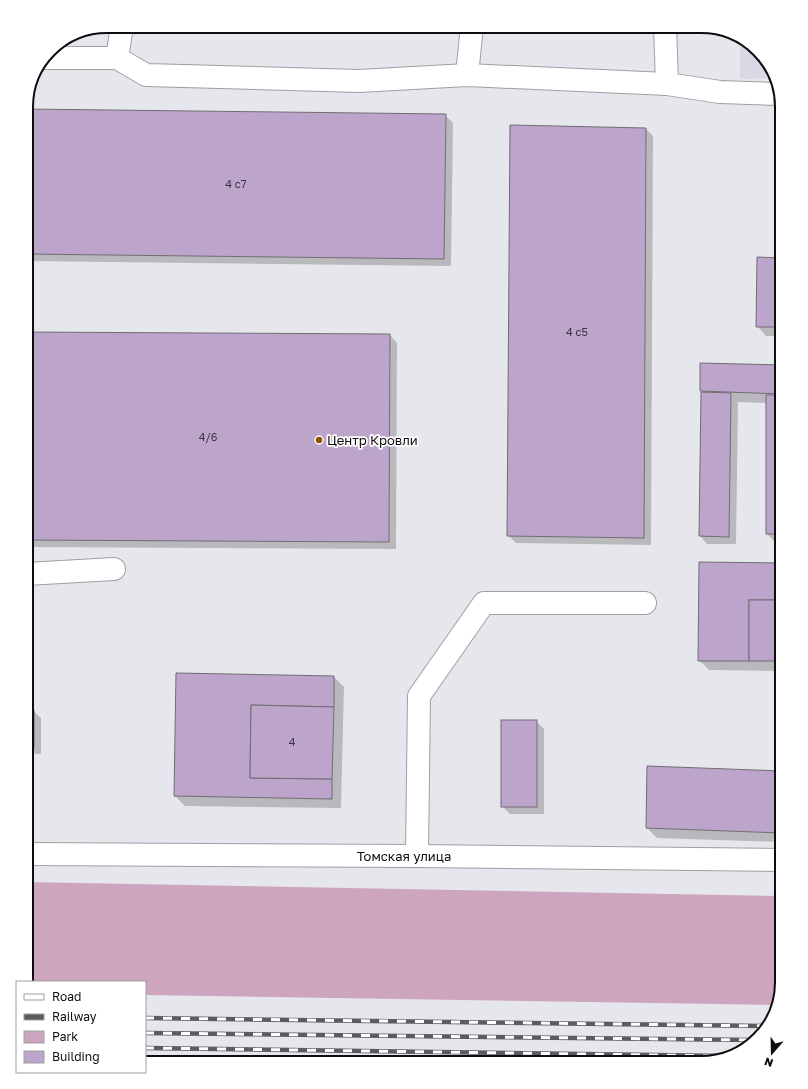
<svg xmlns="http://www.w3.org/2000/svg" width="808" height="1089" font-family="'Golos Text',sans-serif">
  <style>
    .built { fill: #d8d8e6 }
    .green { fill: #cea5be }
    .shadow { fill: #0003 }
    .building { fill: #bda4cb; stroke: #706d72 }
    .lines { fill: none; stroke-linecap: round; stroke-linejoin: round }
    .minor-casing { stroke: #9e9ea4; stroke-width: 24 }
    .minor { stroke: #fff; stroke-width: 22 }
    .rail-casing { stroke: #5b5b60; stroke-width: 4.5 }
    .rail { stroke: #fff; stroke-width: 3; stroke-dasharray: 9; stroke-linecap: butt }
    .poi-dot { fill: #8a5206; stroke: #fff; stroke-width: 1.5 }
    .labels { text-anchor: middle; stroke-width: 3.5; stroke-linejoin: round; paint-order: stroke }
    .number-label { font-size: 11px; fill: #3a3440 }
    .poi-label { font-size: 13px; fill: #0e0e11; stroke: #fff; text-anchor: start }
    .street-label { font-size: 13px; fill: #0e0e11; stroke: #fff }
    .rim { fill: none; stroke: #0e0e11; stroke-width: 2 }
  </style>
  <rect width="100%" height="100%" fill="#e6e6ed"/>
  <path class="built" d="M740,36L771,66L774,78L740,79Z"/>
  <path class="green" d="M26,882L782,896V982L776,1005L145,995V982H26Z"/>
  <g class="shadow">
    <path d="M26,110L445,115L453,123L451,266L26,261Z"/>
    <path d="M511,126L646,129L653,136L651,545L516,543L508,535Z"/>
    <path d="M782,259V336H766L757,326Z"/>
    <path d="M26,333L390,335L397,343L396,549L26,547Z"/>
    <path d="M782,366V544H777L767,534V403L738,402L736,544H707L700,536L702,393H704L701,391Z"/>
    <path d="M782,564V671L709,670L699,660Z"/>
    <path d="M334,677L344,687L341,808L185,806L175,796Z"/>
    <path d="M26,711H33L41,718V754L26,753Z"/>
    <path d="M536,721L544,729V814H510L502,806Z"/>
    <path d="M782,772V842L657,838L647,828Z"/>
  </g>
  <g class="building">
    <path d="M26,109L446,114L444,259L26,254Z"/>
    <path d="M510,125L646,128L644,538L507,536Z"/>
    <path d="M757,257L782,258V327H756Z"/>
    <path d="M26,332L390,334L389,542L26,540Z"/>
    <path d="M700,363L782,365V394L700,391Z"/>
    <path d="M701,392L731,393L729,537L699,536Z"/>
    <rect x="766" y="395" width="16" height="139"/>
    <path d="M699,562L782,563V600H749V661H698Z"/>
    <rect x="749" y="600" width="33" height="61"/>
    <path d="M176,673L334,676V707L251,705L250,778L332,779V799L174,796Z"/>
    <path d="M251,705L334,707L332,779L250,778Z"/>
    <path d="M26,710H34V747L26,746Z"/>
    <rect x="501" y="720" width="36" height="87"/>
    <path d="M647,766L782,771V833L646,828Z"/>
  </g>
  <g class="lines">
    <g class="minor-casing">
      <g id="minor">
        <path d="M665,26L667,84L720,92L778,94"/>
        <path d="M45,58H117L146,75L359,81L467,75L667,84"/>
        <path d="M117,58L122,26"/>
        <path d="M467,75L472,26"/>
        <path d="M26,574L114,569"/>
        <path d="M26,854L417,856L782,860"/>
        <path d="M417,856L419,696L484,603H645"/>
      </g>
    </g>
    <use href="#minor" class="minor"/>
    <g class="rail-casing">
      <g id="rail">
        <path d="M145,1018L768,1026"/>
        <path d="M145,1033L753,1040"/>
        <path d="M145,1048L726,1056"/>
      </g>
    </g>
    <use href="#rail" class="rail"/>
  </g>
  <circle class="poi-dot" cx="319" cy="440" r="4"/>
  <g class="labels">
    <g class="number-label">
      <text x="236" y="188">4 с7</text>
      <text x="577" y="336">4 с5</text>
      <text x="208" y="441">4/6</text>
      <text x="292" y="746">4</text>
    </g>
    <g class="poi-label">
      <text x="327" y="445">Центр Кровли</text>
    </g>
    <g class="street-label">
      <text x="404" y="861">Томская улица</text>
    </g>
  </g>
  <path d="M0 0H808V1089H0ZM107 33H701A74 74 0 0 1 775 107V982A74 74 0 0 1 701 1056H107A74 74 0 0 1 33 982V107A74 74 0 0 1 107 33Z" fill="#fff" fill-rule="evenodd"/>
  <path class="rim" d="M107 33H701A74 74 0 0 1 775 107V982A74 74 0 0 1 701 1056H107A74 74 0 0 1 33 982V107A74 74 0 0 1 107 33Z"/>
  <rect x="16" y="981" width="130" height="92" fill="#ffffff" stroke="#9f9fa0"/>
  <rect x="24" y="994" width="20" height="6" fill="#ffffff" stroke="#9f9fa0"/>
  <text x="52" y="1001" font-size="12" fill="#0e0e11">Road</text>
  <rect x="24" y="1014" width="20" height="6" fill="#5b5b60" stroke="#9f9fa0"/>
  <text x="52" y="1021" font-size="12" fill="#0e0e11">Railway</text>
  <rect x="24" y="1031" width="20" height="12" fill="#cea5be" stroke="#9f9fa0"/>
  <text x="52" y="1041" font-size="12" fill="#0e0e11">Park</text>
  <rect x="24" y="1051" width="20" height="12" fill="#bda4cb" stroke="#9f9fa0"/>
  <text x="52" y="1061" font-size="12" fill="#0e0e11">Building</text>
  <g transform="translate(772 1053) rotate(200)" stroke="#ffffff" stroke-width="3" paint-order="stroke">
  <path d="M0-3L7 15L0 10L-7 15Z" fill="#0e0e11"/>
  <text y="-6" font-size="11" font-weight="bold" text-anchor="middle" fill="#0e0e11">N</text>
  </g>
</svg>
